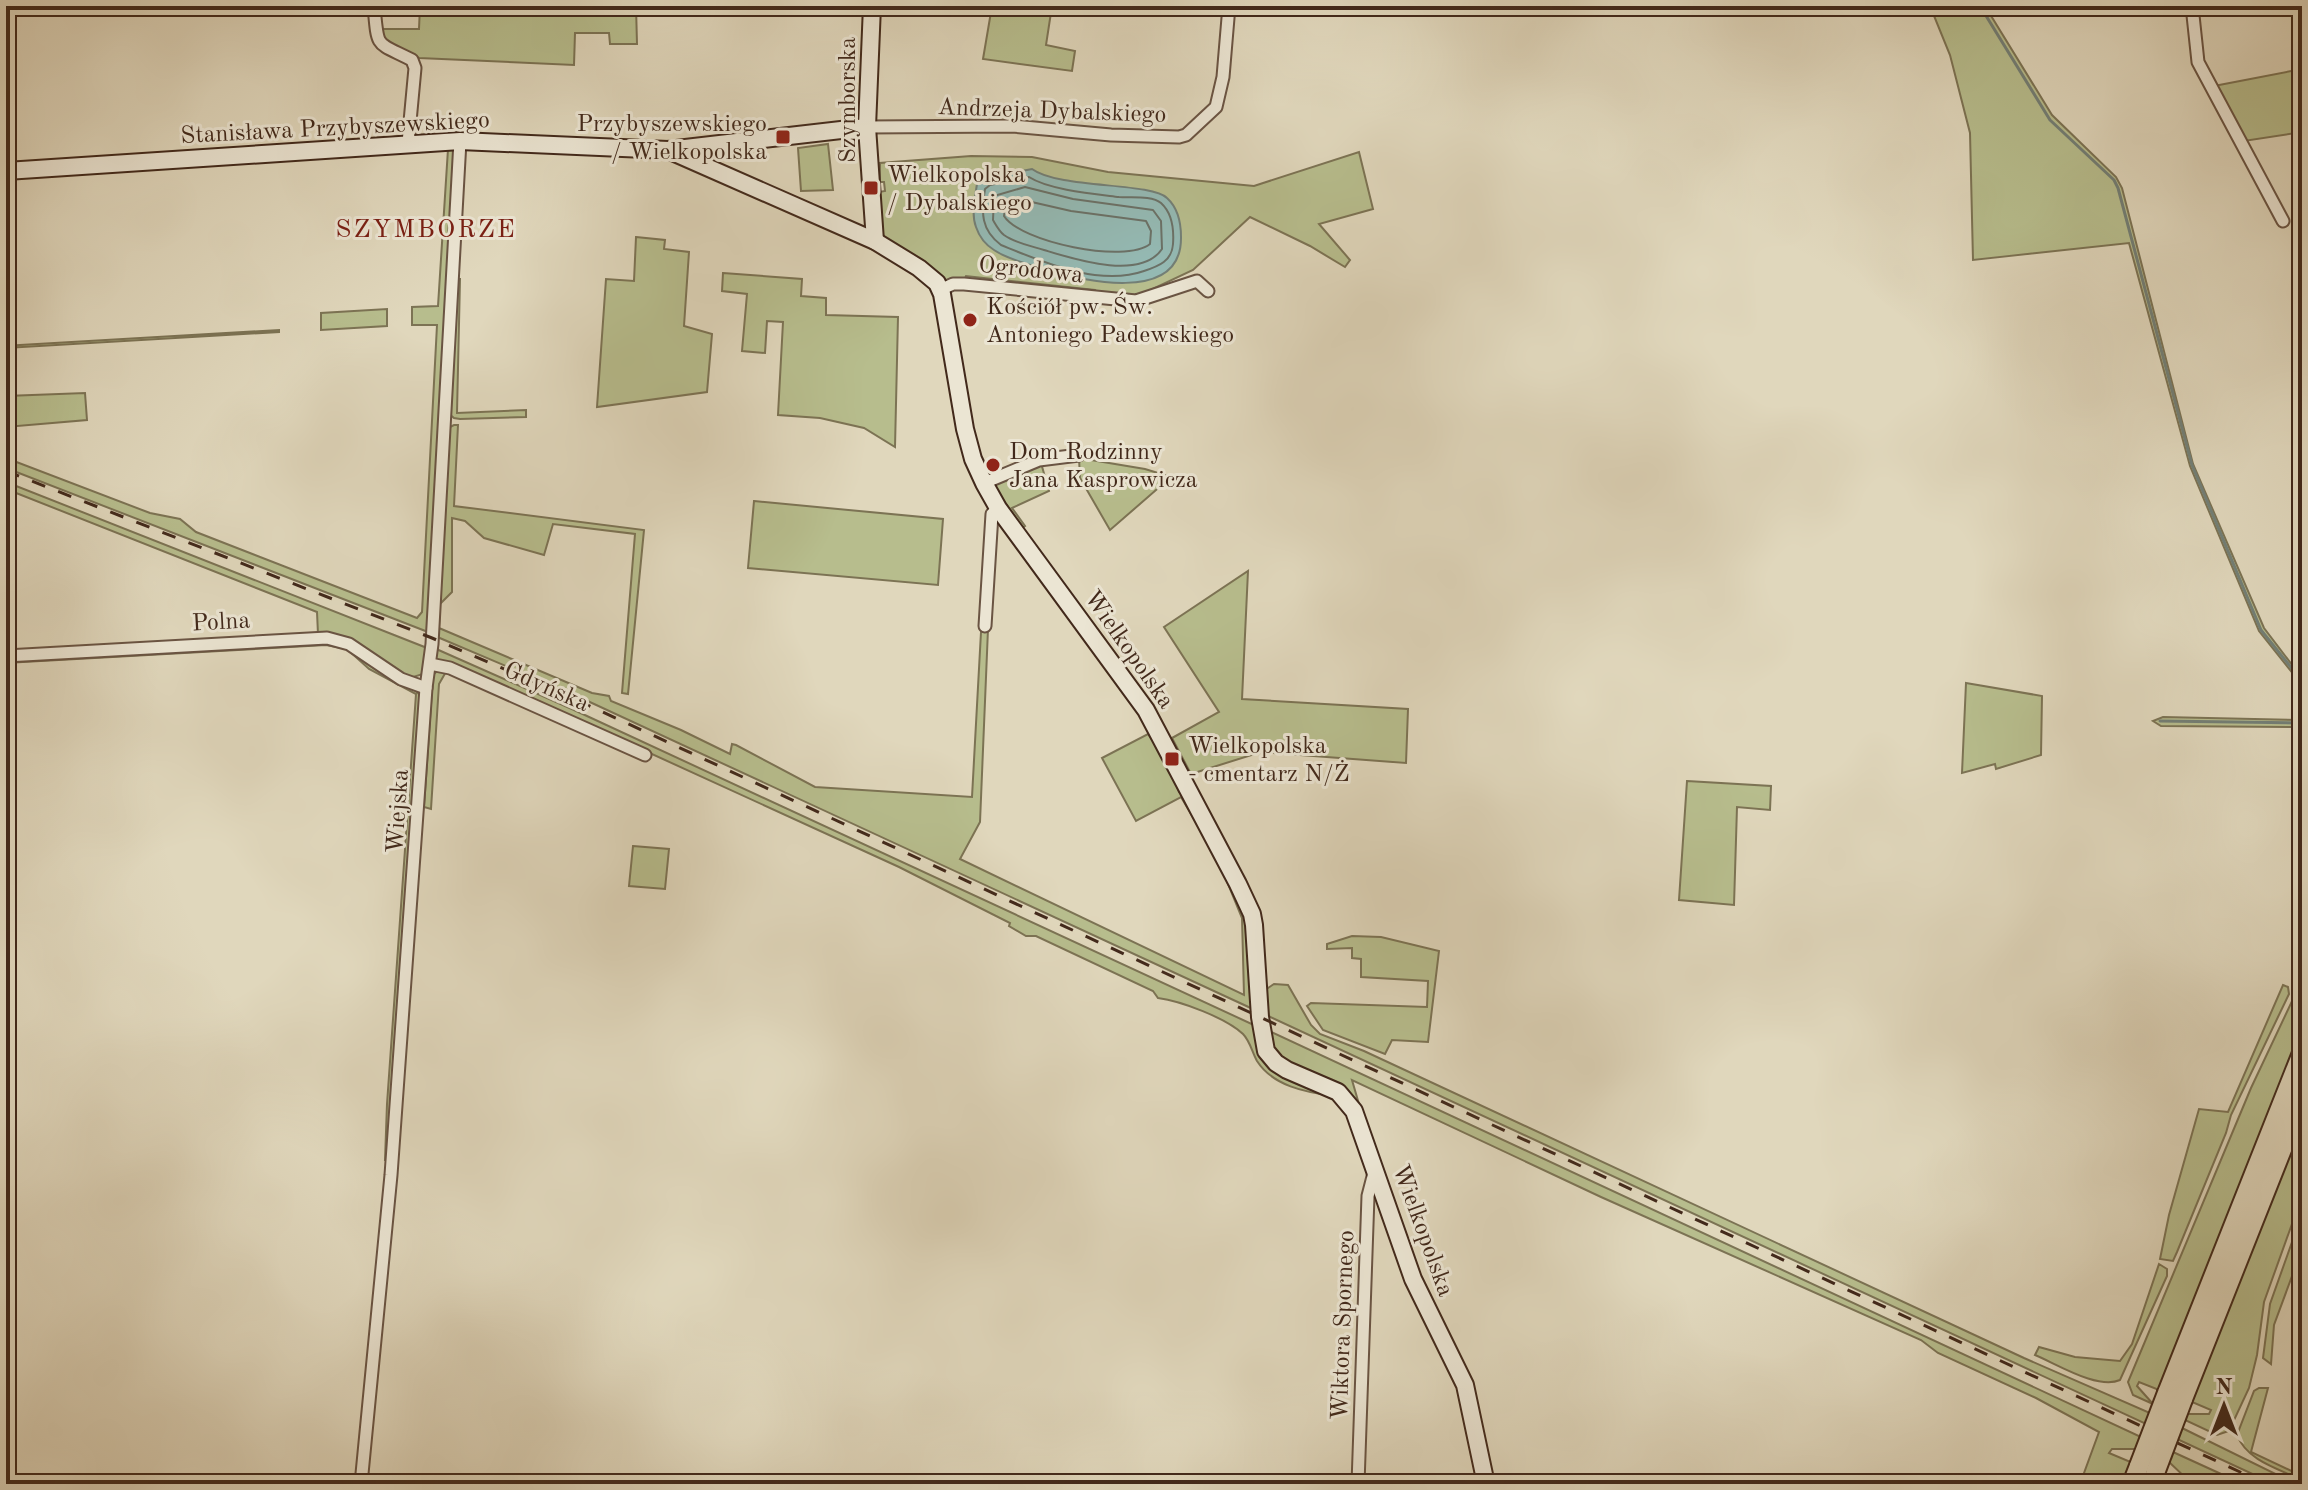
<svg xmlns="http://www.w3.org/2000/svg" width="2308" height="1490" font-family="'Old Standard TT',serif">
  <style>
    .green { fill: #b7bd8d; stroke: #7c7354; stroke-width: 2 }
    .water { fill: #94b9b3; stroke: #737f76; stroke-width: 2 }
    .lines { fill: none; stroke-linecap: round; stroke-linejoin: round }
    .shore { stroke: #6b7167; stroke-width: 2 }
    .stream { stroke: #737f76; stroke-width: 3 }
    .street-casing { stroke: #6a5443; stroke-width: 15 }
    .secondary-casing { stroke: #42291b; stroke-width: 20 }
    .primary-casing { stroke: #42291b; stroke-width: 22 }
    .street { stroke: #ebe5d3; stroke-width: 11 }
    .secondary { stroke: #ebe5d3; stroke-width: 16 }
    .primary { stroke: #e0d7bc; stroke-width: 18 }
    .rail { stroke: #42291b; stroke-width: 3; stroke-dasharray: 14 14; stroke-linecap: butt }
    .primary-bridge-casing { stroke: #42291b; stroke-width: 22; stroke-linecap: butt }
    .primary-bridge { stroke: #e0d7bc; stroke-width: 18 }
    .poi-dot { fill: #8f2418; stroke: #ebe5d3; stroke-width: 3 }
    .labels { text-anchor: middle; stroke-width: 6; stroke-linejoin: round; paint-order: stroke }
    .street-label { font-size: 24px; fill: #42291b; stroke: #ebe5d3 }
    .poi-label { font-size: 24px; fill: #42291b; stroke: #ebe5d3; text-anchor: start }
    .neighbourhood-label { font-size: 26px; letter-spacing: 2px; fill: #7a1f14; stroke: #ebe5d3 }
  </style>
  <rect width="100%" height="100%" fill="#e0d7bc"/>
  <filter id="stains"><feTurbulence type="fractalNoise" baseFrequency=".0025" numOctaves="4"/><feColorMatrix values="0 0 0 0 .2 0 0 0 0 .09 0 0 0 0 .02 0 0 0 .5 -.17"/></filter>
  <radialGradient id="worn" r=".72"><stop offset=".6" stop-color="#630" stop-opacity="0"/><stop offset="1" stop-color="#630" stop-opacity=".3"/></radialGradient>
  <g class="green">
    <path d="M420,6H636L637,44H610L609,33H575L574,65L419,58L384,40L381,29H419Z"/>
    <path d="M992,6H1052L1046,45L1075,51L1072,71L983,59Z"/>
    <path d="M1930,6H1985L2052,115L2116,177L2122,188L2193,464L2264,628L2302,678V685L2259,631L2190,466L2129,243L1973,260L1970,133L1950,55Z"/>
    <path d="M2302,69V132L2244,141L2214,86Z"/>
    <path d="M828,144L833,190L801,191L798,148Z"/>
    <path d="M448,149H455L428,632L6,468V458L150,513L180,519L196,532L417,618L422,612L437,325H412V307L438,306Z"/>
    <path d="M1359,152L1373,209L1319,224L1350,260L1345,267L1310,246L1250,217L1193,270L1140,295L1099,294L1095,290L966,276L964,281L945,280L887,242L881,234L879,192L885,191L884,182H880V163L971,156L1032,157L1108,172L1254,186Z"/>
    <path d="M636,237L665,240L664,249L689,252L684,326L712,334L707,392L597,407L606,279L634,281Z"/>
    <path d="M723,273L802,279L801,296L826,298V315L898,317L895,447L864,428L820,418L778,415L783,322L767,321L765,353L742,351L747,294L722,291Z"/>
    <path d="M455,279H460L457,413L526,410V417L460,419L454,418L448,413Z"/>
    <path d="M387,309V326L321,330V313Z"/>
    <path d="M279,330V332L6,348V346L20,345Z"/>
    <path d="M85,393L87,420L6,427V396Z"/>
    <path d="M454,425H458L454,506L644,530L628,694L622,693L635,534L553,524L544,555L484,538L465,521L452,518V592L440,604L439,628L592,693L609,696L611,701L681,730L730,754L732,744L736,745L815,787L972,797L981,632L988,629L980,822L960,859L1244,995L1242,918L1226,879L1230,877L1247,917L1255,1010L579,697L435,636L448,428Z"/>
    <path d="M1079,458L1145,469L1171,477L1110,530L1080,478Z"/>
    <path d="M1041,463L1049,491L1012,508L1025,526L1022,528L992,483Z"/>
    <path d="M6,482L427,648L423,674L410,678L318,634L317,612L6,489Z"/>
    <path d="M754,501L943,519L938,585L748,568Z"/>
    <path d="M1248,571L1242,699L1408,709L1406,763L1261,752L1191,774L1172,738L1219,712L1164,627Z"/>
    <path d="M295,643C349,640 351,651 393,677C405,684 415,686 422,699L387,1160H385L387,1104L416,694L369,669L347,649L326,645L6,663V660Z"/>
    <path d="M434,648L574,710L1256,1026L1262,1053L1333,1096C1305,1092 1273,1086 1257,1061C1252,1052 1250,1041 1243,1034C1226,1018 1181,1001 1158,998L1153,991L1036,936H1026L1009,926L1010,923L899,867L571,717L435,660Z"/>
    <path d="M439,669L447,670L439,684L431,809L424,807L433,675Z"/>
    <path d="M1966,683L2042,696L2041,755L1996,769L1995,764L1962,773Z"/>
    <path d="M2163,717L2302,720V727L2161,726L2153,721Z"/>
    <path d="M1148,734L1151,738H1154L1178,784L1177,787L1179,792H1183L1200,824L1198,826L1181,797L1136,821L1102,758Z"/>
    <path d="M1687,781L1771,786L1770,810L1737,807L1734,905L1679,900Z"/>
    <path d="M633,846L669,849L665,889L629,886Z"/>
    <path d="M1352,936L1381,937L1439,951L1428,1042L1392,1040L1385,1054L1323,1030L1307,1006L1311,1003L1427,1007L1428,981L1361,977V959L1352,958V948L1327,949V944Z"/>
    <path d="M2302,980V1035L2159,1390L2139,1382L2137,1386L2153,1404L2133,1395L2128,1382L2251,1088Z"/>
    <path d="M1274,984L1288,985L1311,1025L1320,1034L1364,1051L2024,1358L2150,1413L2146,1424L1264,1014L1265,990Z"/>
    <path d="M2283,985L2288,987L2289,994L2231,1115L2226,1133L2177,1252L2173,1261L2160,1259L2169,1215L2199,1109L2228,1112Z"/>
    <path d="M1265,1029L2141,1437L2136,1449H2112L2109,1453L2133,1463L2124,1484H2080L2099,1432L2036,1398L1938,1353L1921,1340L1601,1197L1352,1080L1363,1118L1271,1050Z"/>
    <path d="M2302,1122V1196L2264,1302L2257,1355L2249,1388L2229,1431L2217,1435L2185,1420L2187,1414H2209L2211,1410L2192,1402Z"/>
    <path d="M2302,1214V1249L2274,1325L2271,1364L2263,1358L2270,1304Z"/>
    <path d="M2159,1264L2167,1269V1276L2120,1380C2098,1390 2057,1364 2035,1355L2039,1347L2075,1357L2120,1361L2132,1344Z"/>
    <path d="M2259,1388H2268L2251,1452L2302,1476V1480C2279,1469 2247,1461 2237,1435L2254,1391Z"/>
    <path d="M2182,1428L2296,1484H2274L2177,1439Z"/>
    <path d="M2173,1452L2243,1484H2159L2162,1475L2184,1483L2187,1479L2169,1462Z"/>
  </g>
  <path class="water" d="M1032,169C1059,189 1151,182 1167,198C1178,208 1181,223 1181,237C1182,306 1079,280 1040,268C1025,263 1007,259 994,250C986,245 979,236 976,227C971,214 975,197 977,184L986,178Z"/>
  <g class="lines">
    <g class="shore">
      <path d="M1029,177C1049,190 1095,194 1119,197C1131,198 1152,195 1161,203C1172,213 1174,230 1173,244C1172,261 1159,266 1144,271C1099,287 1043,262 1001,245C981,230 981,213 985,189L990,185Z"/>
      <path d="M1025,187L1073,199L1153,210L1161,221L1162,249C1140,281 1074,259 1044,250C1031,246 1015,243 1004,235C999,231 996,225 993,220L994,196Z"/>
      <path d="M1023,200L1071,211L1146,221L1151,231L1150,244C1125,264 1020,242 1004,216L1006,204Z"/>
    </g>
    <g class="stream">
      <path d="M1980,6L2050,120L2114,180L2118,188L2192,465L2261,630L2302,681"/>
      <path d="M2160,721L2302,723"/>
    </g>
    <g class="street-casing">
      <g id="street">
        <path d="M374,6C378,50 375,41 412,60L415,68L408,143"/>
        <path d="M2192,6L2198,62L2283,221"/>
        <path d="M867,127L1012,126L1111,135L1179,137L1186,135L1216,107L1223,77L1229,6"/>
        <path d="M940,290L953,284H964L1136,301L1197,281L1208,291"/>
        <path d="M984,483L1039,460L1079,455"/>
        <path d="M985,626L992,514L998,508"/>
        <path d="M6,656L327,638L349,644L401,679L426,688"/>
        <path d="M430,664L450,668L645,755"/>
        <path d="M361,1484L391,1175L426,688L432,644L460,141"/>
        <path d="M1358,1484L1368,1196L1375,1169"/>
      </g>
    </g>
    <g class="secondary-casing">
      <g id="secondary">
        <path d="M872,6L867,127L875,241"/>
        <path d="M668,150L875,241L919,268L937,283L942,294L965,429L973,459L984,483L998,508L1146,710L1238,884L1252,914L1254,925L1260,1017L1266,1051L1276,1063L1287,1070L1338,1092L1354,1111L1413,1279L1465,1385L1486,1484"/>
        <path d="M6,171L460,141L668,150L867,127"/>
      </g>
    </g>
    <g class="primary-casing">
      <g id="primary">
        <path d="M2167,1393L2302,1053"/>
        <path d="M2183,1399L2302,1099"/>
        <path d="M2132,1484L2139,1466"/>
      </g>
    </g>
    <use href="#street" class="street"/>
    <use href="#secondary" class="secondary"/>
    <use href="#primary" class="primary"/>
    <path class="rail" d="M6,471L432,638L579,701L2266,1484"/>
    <g class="primary-bridge-casing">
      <g id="primary-bridge">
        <path d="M2139,1466L2167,1393"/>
        <path d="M2155,1473L2183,1399"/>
      </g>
    </g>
    <use href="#primary-bridge" class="primary-bridge"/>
  </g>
  <g class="poi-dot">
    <rect x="775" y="129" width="16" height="16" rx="4"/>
    <rect x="863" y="180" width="16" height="16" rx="4"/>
    <circle cx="970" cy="320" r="8"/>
    <circle cx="993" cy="465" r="8"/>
    <rect x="1164" y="751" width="16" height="16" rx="4"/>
  </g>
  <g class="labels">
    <g class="street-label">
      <text transform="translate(847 100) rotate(-90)" y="8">Szymborska</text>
      <text transform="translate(1052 110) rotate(2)" y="8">Andrzeja Dybalskiego</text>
      <text transform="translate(335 127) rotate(-3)" y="8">Stanisława Przybyszewskiego</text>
      <text transform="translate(1031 269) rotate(6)" y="8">Ogrodowa</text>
      <text transform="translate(221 621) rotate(-3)" y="8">Polna</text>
      <text transform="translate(1130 649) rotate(55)" y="8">Wielkopolska</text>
      <text transform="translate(547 686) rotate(24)" y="8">Gdyńska</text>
      <text transform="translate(397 811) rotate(-86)" y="8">Wiejska</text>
      <text transform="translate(1424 1230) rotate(70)" y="8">Wielkopolska</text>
      <text transform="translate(1342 1325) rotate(-88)" y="8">Wiktora Spornego</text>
    </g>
    <g class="poi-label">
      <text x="767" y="131" text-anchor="end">Przybyszewskiego<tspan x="767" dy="28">/ Wielkopolska</tspan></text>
      <text x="887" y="182">Wielkopolska<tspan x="887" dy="28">/ Dybalskiego</tspan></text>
      <text x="986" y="314">Kościół pw. Św.<tspan x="986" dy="28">Antoniego Padewskiego</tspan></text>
      <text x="1009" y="459">Dom Rodzinny<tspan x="1009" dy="28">Jana Kasprowicza</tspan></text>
      <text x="1188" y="753">Wielkopolska<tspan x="1188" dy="28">- cmentarz N/Ż</tspan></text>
    </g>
    <g class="neighbourhood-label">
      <text x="426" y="237">SZYMBORZE</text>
    </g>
  </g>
  <rect width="2308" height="1490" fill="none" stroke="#e0d7bc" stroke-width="32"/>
  <rect x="8" y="8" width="2292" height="1474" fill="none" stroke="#42291b" stroke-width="4"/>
  <rect x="16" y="16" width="2276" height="1458" fill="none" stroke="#42291b" stroke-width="2"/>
  <g transform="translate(2224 1406)" stroke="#ebe5d3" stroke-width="6" paint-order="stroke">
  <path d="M0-6L14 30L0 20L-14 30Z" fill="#42291b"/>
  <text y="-12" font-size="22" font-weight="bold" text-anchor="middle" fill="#42291b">N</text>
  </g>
  <rect width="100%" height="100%" filter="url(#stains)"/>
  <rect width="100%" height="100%" fill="url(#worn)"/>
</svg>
